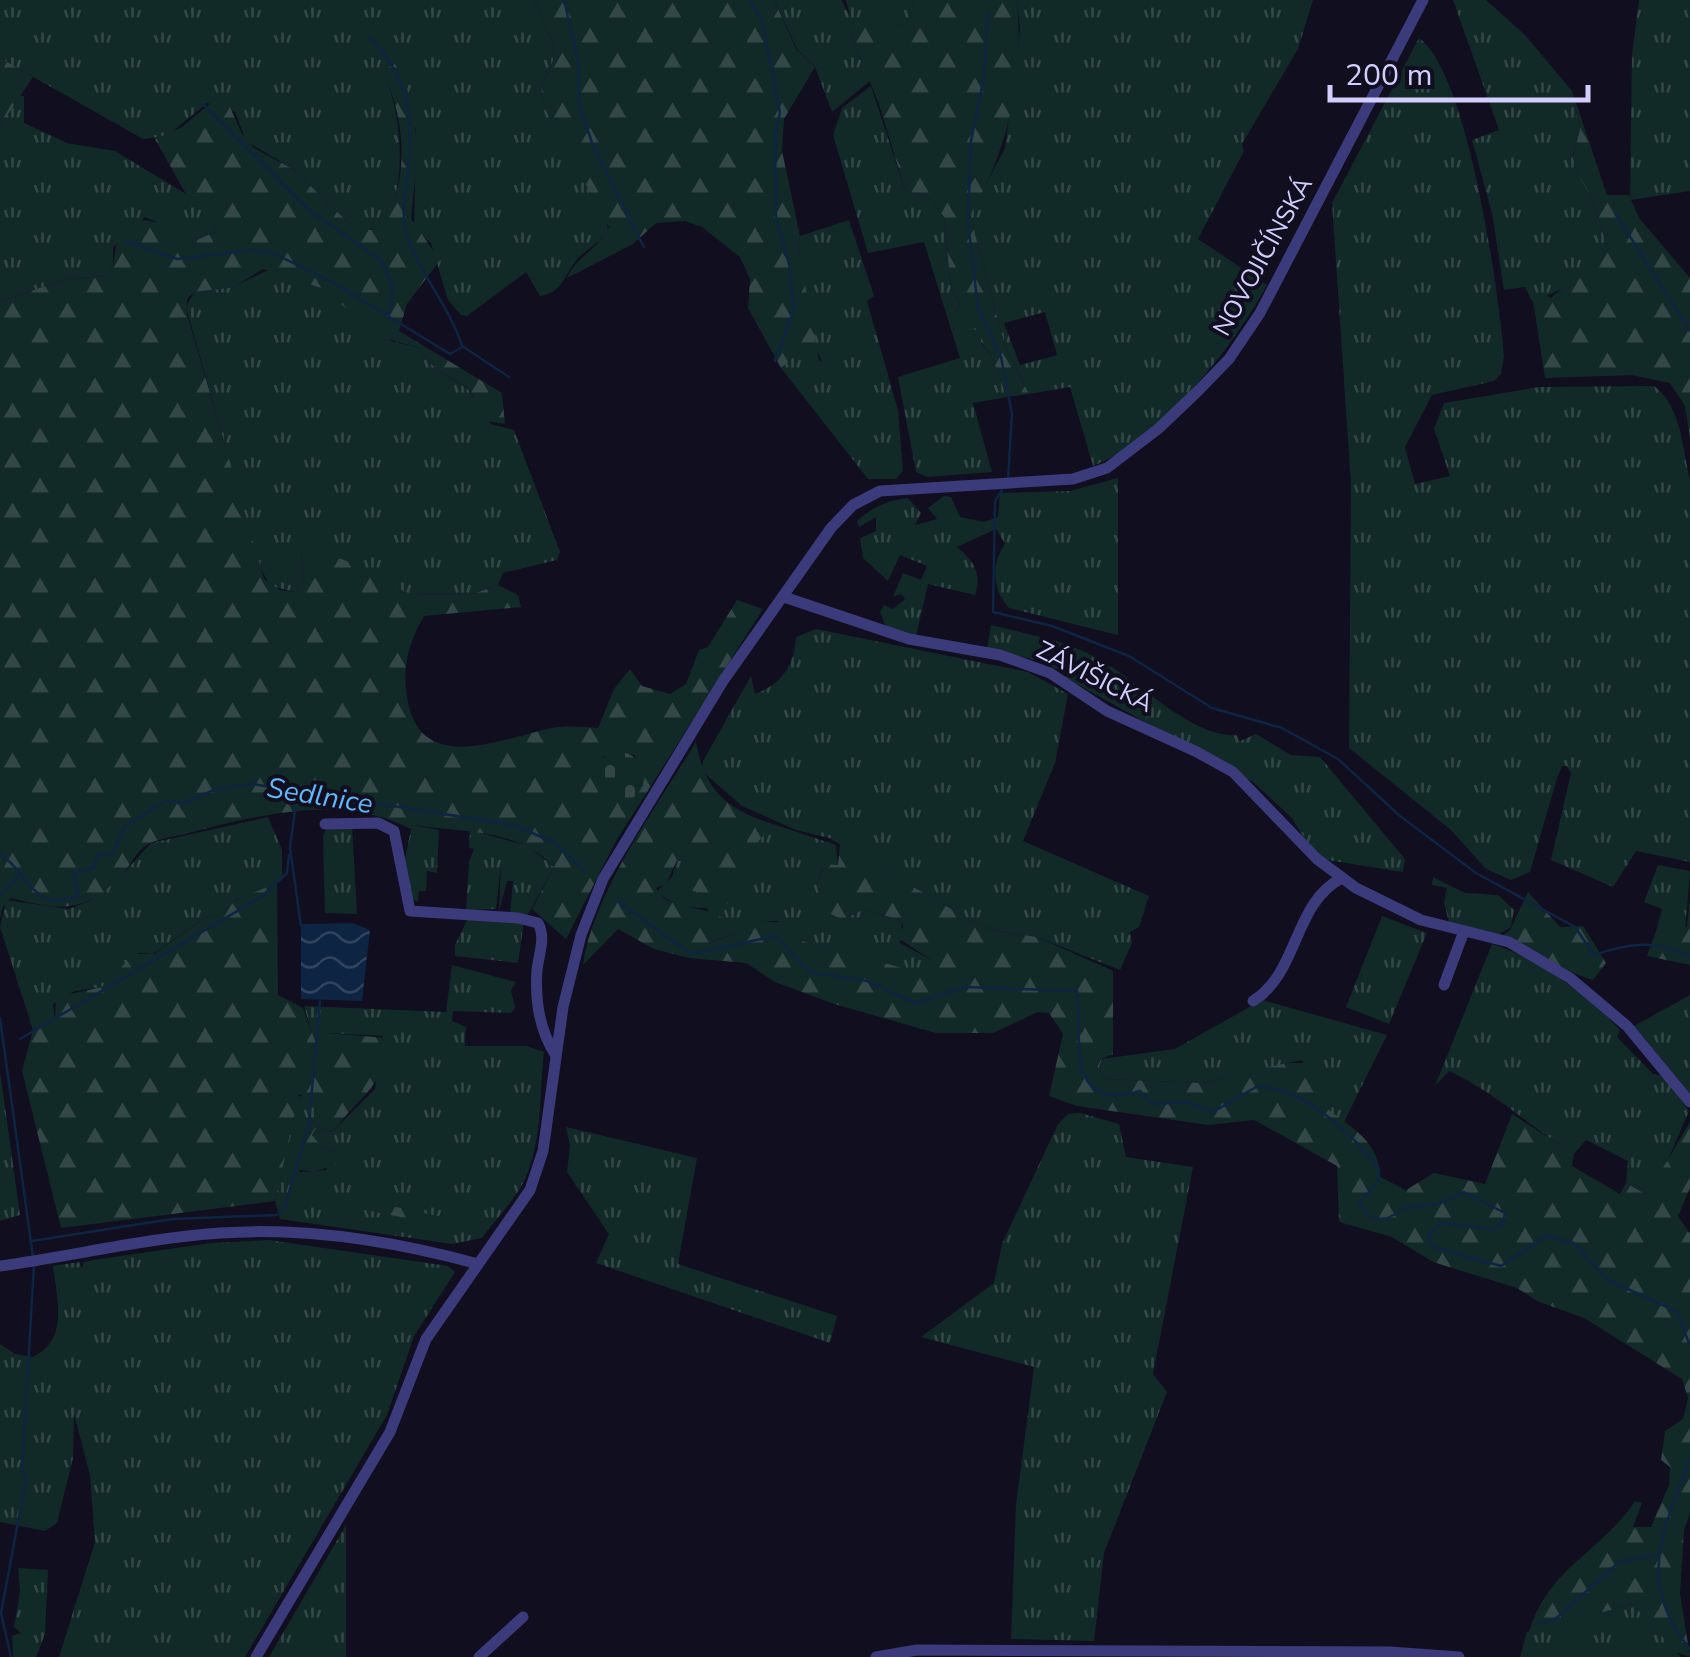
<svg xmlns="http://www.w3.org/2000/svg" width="1690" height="1657" font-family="'Nunito Sans',sans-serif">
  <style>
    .grass { fill: url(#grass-tufts); fill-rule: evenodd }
    .forest { fill: url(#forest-firs); fill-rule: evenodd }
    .cemetery { fill: url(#cemetery-stones) }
    .water { fill: url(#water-waves) }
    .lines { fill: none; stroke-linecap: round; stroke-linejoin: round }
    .stream { stroke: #0e2443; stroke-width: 2.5 }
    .minor { stroke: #3b3b7c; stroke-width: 11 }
    .labels { text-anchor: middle; stroke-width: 8; stroke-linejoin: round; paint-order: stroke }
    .street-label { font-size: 25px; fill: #d2cefd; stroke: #100e1f }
    .water-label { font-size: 28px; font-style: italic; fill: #61b7f8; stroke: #100e1f }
  </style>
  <defs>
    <pattern id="grass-tufts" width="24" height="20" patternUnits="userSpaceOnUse" patternTransform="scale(2.5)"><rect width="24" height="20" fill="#112927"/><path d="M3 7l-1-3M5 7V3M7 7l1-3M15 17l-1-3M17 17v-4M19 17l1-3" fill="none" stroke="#334747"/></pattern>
    <pattern id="forest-firs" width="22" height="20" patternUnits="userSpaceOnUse" patternTransform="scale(2.5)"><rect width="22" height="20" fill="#112927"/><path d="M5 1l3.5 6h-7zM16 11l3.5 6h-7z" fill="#334747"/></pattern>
    <pattern id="cemetery-stones" width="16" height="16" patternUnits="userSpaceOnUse" patternTransform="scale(2.5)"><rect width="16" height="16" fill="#112927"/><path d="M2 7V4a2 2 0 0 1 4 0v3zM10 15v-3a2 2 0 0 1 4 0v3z" fill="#334747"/></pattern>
    <pattern id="water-waves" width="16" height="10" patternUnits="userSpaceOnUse" patternTransform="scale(2.5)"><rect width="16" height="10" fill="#0e2443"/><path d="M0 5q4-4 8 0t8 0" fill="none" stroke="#30435f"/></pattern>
  </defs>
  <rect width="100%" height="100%" fill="#100e1f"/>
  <g class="grass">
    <path d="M0,0H534L554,45L553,61L541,87L546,110L607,220L608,232C600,243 588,248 578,258C565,273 563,293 540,296L526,272L467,316L461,315L448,300L431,243L414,229L416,128L383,71C401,106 416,217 365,231L353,227L293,169L246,141L235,112L207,103L167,136L143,139L5,61L0,58Z"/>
    <path d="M774,0H841L850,16L846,0H914L907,24L867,26L850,33L870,81L832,112L815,67L797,49Z"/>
    <path d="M1017,0H1313L1298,49L1242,144L1244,151L1198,239L1267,285C1232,348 1162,439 1093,466L1070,387L1029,394L1005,347L970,215L1005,148L1020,30ZM1045,312L1057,355L1020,365L1004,323Z"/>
    <path d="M1453,0H1486L1525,35L1572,91L1580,129L1573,156L1576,171L1593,201L1608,248C1596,276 1558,292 1532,301L1525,287L1504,290L1492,213L1472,140L1499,130Z"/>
    <path d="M1639,0H1690V191L1630,200L1632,54Z"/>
    <path d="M1419,38C1468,72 1499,293 1504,356L1501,374L1494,381L1432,395L1405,447L1415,484L1450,476L1434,429L1444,403L1539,387L1654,386C1682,407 1682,448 1690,480V862L1636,851L1613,887L1551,860L1571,773L1567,766H1562L1557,778L1530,872L1511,880L1486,869L1451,830L1349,748L1351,484L1332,203Z"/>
    <path d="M871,86L905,190L931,200L944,217L951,289L960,304L955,314L981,329V343L992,357L1007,397L973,403L992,472L927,477L916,472L898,377L960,358L924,242L868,253L833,135L842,108Z"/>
    <path d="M20,96H24V123L67,143L115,151L219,214L214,232L197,240L145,217L113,247V266L106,276L65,279L0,302V126Z"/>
    <path d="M849,220L874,296L867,301L898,410L903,471L896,479H868L781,368L801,350L822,362L814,344L798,247L800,236Z"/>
    <path d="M270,269L321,288L391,341L417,347L437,370L468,389L491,424L514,430L560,552L557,560L503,573L498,585L470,595L406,594L386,577L320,552L301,554L304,579L295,592L270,586L258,563L186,307L194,292L233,287Z"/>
    <path d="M1118,478V635L1009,608C992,590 991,563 1005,544L996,529L957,547C975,562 982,575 975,595L928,584L916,636L886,627L880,612L884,605L893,609L905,599L901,594L893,597L903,573L921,580L927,566L900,555L888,581L863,558L860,538L876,531V517L859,527L857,521C871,508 888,500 908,498L921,513L915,525L937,519L928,508L944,496L951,497L960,517L984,522L998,517L1000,493L1070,491Z"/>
    <path d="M991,625C1026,634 1063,640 1095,657C1135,677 1192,739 1237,735L1240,741L1256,734L1291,755L1320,757L1405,859L1403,872L1327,860L1312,850L1291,817L1253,782L1066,678V673L1036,660L987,649Z"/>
    <path d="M816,629L1028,672L1068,694L1055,763L1023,841L1149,896L1139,927L1130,932L1132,943L1120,970L1037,937L992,930L970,920L829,838L796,830L742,806L702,771L703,761L751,676L755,694C782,684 794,666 796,637Z"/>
    <path d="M268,817L282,850V880L255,896L238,899L220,914L206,917L153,954L139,953L102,987L75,991L53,1004L55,1019L33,1030L0,927L6,900L69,909L91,900L121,876L151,843Z"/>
    <path d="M773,824L836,845L838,865L822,869L817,886L838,917L843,920L864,909L902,921L900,943L937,963L929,976L802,941L777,921L760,922L754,914L735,934L707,943L720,925L706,908L679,907L656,892L672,877L677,860L686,862L681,889L731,896L755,842Z"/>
    <path d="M352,825L357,914L325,913L323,835L327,828Z"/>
    <path d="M412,825L439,830L437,873L427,871L426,891H419L418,902L412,899L404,863Z"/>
    <path d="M470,830L528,846L554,867L527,916L510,914L513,881H507L499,912L501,865L496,909L466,910L469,862L474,849L469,848Z"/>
    <path d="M1658,865L1690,871L1685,930L1656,931L1662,909L1644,902Z"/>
    <path d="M1433,877L1465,893L1498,895L1514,910L1511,927L1499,934L1449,922L1444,903L1447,888L1432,885Z"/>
    <path d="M1382,916L1427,933L1389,1024L1346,1007Z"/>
    <path d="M468,918L524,922L518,963L455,956V945Z"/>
    <path d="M1492,944C1538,958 1588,995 1620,1030L1617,1037L1653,1074L1664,1076L1689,1111L1660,1178L1647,1195L1626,1183L1628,1161L1586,1140L1574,1154C1532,1128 1493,1091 1449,1071L1435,1086Z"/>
    <path d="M452,965L516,982L511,991L515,1008L511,1013L453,1011L452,1021L466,1027L465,1046H527L544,1052C539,1093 543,1140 525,1179C515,1200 496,1219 482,1238L452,1244L280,1219L275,1201L296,1097L307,1095L320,1105L296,1164L300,1172L326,1170L335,1152L321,1146L312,1135L317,1126L329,1132L336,1128L375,1089L383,1036L328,1033L326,1047L316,1046L304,1006L446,1012Z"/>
    <path d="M1690,995V1093L1634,1026Z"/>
    <path d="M1262,1000L1387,1035L1343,1124L1313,1096V1083L1302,1060L1202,1083L1106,1079L1097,1067L1101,1059L1175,1049Z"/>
    <path d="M0,1071L20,1215L0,1221Z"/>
    <path d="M1080,1113L1119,1124L1126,1157L1193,1167L1153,1374L1167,1392L1104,1553L1094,1641L1011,1639L1016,1505L1034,1367L921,1337L994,1283L1002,1244L1058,1124L1068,1114Z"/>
    <path d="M566,1127L697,1158L678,1264L837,1316L830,1343L596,1263L609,1234L567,1172L570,1146Z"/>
    <path d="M269,1240L448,1266L455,1272L414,1336L387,1415L245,1657H59L95,1542L90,1475L74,1414L73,1458L57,1523L45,1531L0,1522V1344L15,1354L33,1357C69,1340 57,1299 53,1266L79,1262L82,1268L84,1262L93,1260L211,1243Z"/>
    <path d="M346,1525V1657H269Z"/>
    <path d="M18,1568L48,1570L45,1634L36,1657H13L12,1636L21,1633L14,1627L20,1591Z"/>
    <path d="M1633,1604L1681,1657H1520L1527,1632Z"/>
  </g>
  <g class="forest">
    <path d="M534,0H774L796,49L815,67L784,119L782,151L800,236L798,247L820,366L814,367L801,351L781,368L748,308L750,279L740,257L702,227L685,221L656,223L633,244L567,278C577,255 601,248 609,227L546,110L541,87L553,61L554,45Z"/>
    <path d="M914,0H1017C1024,75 1009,150 970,215L1005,347L1029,394L1007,397L992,357L981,342V329L965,331L955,314L960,304L951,289L944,217L931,200L905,190L879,104L850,33L852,25L907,24Z"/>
    <path d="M0,58L33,77L0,126Z"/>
    <path d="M395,64C425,112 416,166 411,219L440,260L407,304L399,331L502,393L505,424L487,421L469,389L437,370L417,347L383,338L321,288L263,269L234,287L194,292L187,299V314L264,579L280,590L295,592L304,579L301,554L308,546L387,577L406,594L470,595L498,585L518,595L521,607L424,616C409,642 402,666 407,697C419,776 497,740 552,728C567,725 583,727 598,728L614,689L630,669L642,686L670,694L686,684L699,650L708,647L737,600L763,609L616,841L566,939L532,909L554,867C516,827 462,833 413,825L411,829C341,793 259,815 189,833C175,837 157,838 145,846C135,853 130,867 121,876C83,915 59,910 11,898L3,906L0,919V302L65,279L106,276L113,266L119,227C135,210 179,228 197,240L214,232L218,214L186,194L155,139L182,127L213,101L229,105L242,134L254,148L293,169L353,227L371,230C415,199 405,112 382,71ZM635,755L643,786L596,788L597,767L604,756Z"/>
    <path d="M1572,91L1607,195H1629L1639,218L1690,278V438L1685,406L1670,383L1631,375L1545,378L1533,301L1545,294L1551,298C1570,279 1597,274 1608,248L1593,201L1576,171L1573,156L1580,129Z"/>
    <path d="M696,742C705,791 726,809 773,824L753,848L754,874L744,893L732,896L728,904L717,895L680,889L685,862L677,860L666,884L656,888C668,913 703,903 724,919L708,943L735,934L743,915L753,910L760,922H781L802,941L929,975L936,963L892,934L903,928L902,921L864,909L843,920L823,910L817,886L824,864L838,865L840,844L970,920L992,930L1037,937L1113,971V1054L1101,1059L1097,1067L1106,1079L1202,1083L1287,1063H1315L1320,1076L1313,1083L1314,1096C1340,1125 1379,1133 1380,1177L1406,1190L1434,1173L1485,1184L1512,1114L1574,1154L1572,1166L1620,1194L1626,1183L1647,1195L1690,1122V1188L1678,1216L1690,1234V1513L1684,1530L1680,1593L1690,1657L1676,1652L1633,1604L1529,1632C1548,1567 1604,1550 1635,1501L1642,1503L1633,1527H1651L1669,1485L1670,1467L1661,1460L1665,1431L1683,1419L1688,1398L1682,1379L1584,1318L1537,1301L1517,1288L1433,1262L1392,1237L1339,1222L1337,1166L1254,1120L1208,1125L1077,1106L1049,1096L1063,1034L1049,1013L1038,1012L993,1033H936L834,1004L775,982L746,963L689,958L654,949L618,929L583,965C593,892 658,805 696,742Z"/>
    <path d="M277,883L278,995L303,1008L317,1046H325L327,1033L387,1038C384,1089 364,1091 336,1128L329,1132L317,1126L312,1135L321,1146L335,1152L336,1165L313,1172L295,1169L319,1105L299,1094L275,1201L61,1228L22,1071L33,1030L55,1019L56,997L102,987L134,954H154L206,917L220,914L238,899Z"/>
    <path d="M1528,892L1560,927L1583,926L1606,963L1593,980C1560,971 1535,947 1502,936L1510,930Z"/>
    <path d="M1690,897V965L1647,956L1656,931L1687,927Z"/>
    <path d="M349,1197L475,1224L473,1232L347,1206Z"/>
  </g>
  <circle class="cemetery" cx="619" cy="777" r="25"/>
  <path class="water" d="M353,923L370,930L362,1001L301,999V924Z"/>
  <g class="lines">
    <g class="stream">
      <path d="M564,0L579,64V104L592,143L644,247"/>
      <path d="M750,0L762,20L780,113L775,133L776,217L790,268L794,309L775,361"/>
      <path d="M988,13L984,77L971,141L968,222L978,308L1001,357L1012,414L1008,478"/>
      <path d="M369,37C412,80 414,122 407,180C405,195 402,211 405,227C413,266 450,306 462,346L509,377"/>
      <path d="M203,104L310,211L381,260L393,286L388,317"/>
      <path d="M1615,213L1690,331"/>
      <path d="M126,241L177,259L253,250L273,253L339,286L450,354L462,347"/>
      <path d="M1002,490L995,501L993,612L1052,626L1129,656L1212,708L1282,728L1338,759L1400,816L1476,873L1575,927L1594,955C1629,943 1656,939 1690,957"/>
      <path d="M297,795L290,848L301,926"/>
      <path d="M0,854C29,872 32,914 78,896L74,874L94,867L98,855L113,853L125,826L168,800L182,804L214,790L252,784L514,825L555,843L586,872"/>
      <path d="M0,895L20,874"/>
      <path d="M616,900L691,954L775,936L810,972L867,981L915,1003L965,987L1077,991C1083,1039 1063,1113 1140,1091L1152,1104L1186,1102L1213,1112L1256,1087C1302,1086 1353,1134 1379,1169L1378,1181L1359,1204L1372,1219H1386L1408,1207L1438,1204L1464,1192L1505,1213L1503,1223L1495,1229L1440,1223L1428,1236L1433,1247L1501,1266L1546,1236L1574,1243L1608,1280L1676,1311L1690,1345"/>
      <path d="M0,1018L33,1257"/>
      <path d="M20,1039L261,897L287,873L289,855"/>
      <path d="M32,1241L172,1219L277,1215L285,1206L309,1123L320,1001"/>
      <path d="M1690,1458C1665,1528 1634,1582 1690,1649"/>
      <path d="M1538,1623L1553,1621L1619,1562L1656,1555"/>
      <path d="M11,1657L1,1613L26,1479L22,1470L34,1265"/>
    </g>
    <g class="minor">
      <path d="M784,597L909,639L1000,655L1050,673L1107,711L1197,752L1233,772L1317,859L1356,888L1421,920L1509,942L1570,978L1627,1026L1690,1102"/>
      <path d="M325,824L378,823L394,831L410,911L518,918L538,923C546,938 539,953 537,970C535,999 539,1029 555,1054"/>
      <path d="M1444,985L1464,931"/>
      <path d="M1253,1001C1299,973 1293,903 1342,878"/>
      <path d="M0,1266C73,1256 147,1238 220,1233C305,1227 397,1242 478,1264"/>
      <path d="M256,1657L390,1432L426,1339L530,1190L543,1151L563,1007L581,935L603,879L723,681L831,528L853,505L880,491L1073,479L1107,468L1158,429L1198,391L1229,359L1260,313L1423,0"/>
      <path d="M479,1657L523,1617"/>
      <path d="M876,1657L917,1650L1390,1652L1459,1657"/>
    </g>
  </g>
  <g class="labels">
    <g class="street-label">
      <text transform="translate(1262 256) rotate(-61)" y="9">NOVOJIČÍNSKÁ</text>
      <text transform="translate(1095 676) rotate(27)" y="9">ZÁVIŠICKÁ</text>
    </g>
    <g class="water-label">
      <text transform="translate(320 795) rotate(9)" y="10">Sedlnice</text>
    </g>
  </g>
  <path d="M1330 85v15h258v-15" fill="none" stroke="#d2cefd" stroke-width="5"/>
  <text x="1345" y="85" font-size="30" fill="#d2cefd" stroke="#100e1f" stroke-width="8" paint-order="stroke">200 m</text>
</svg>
